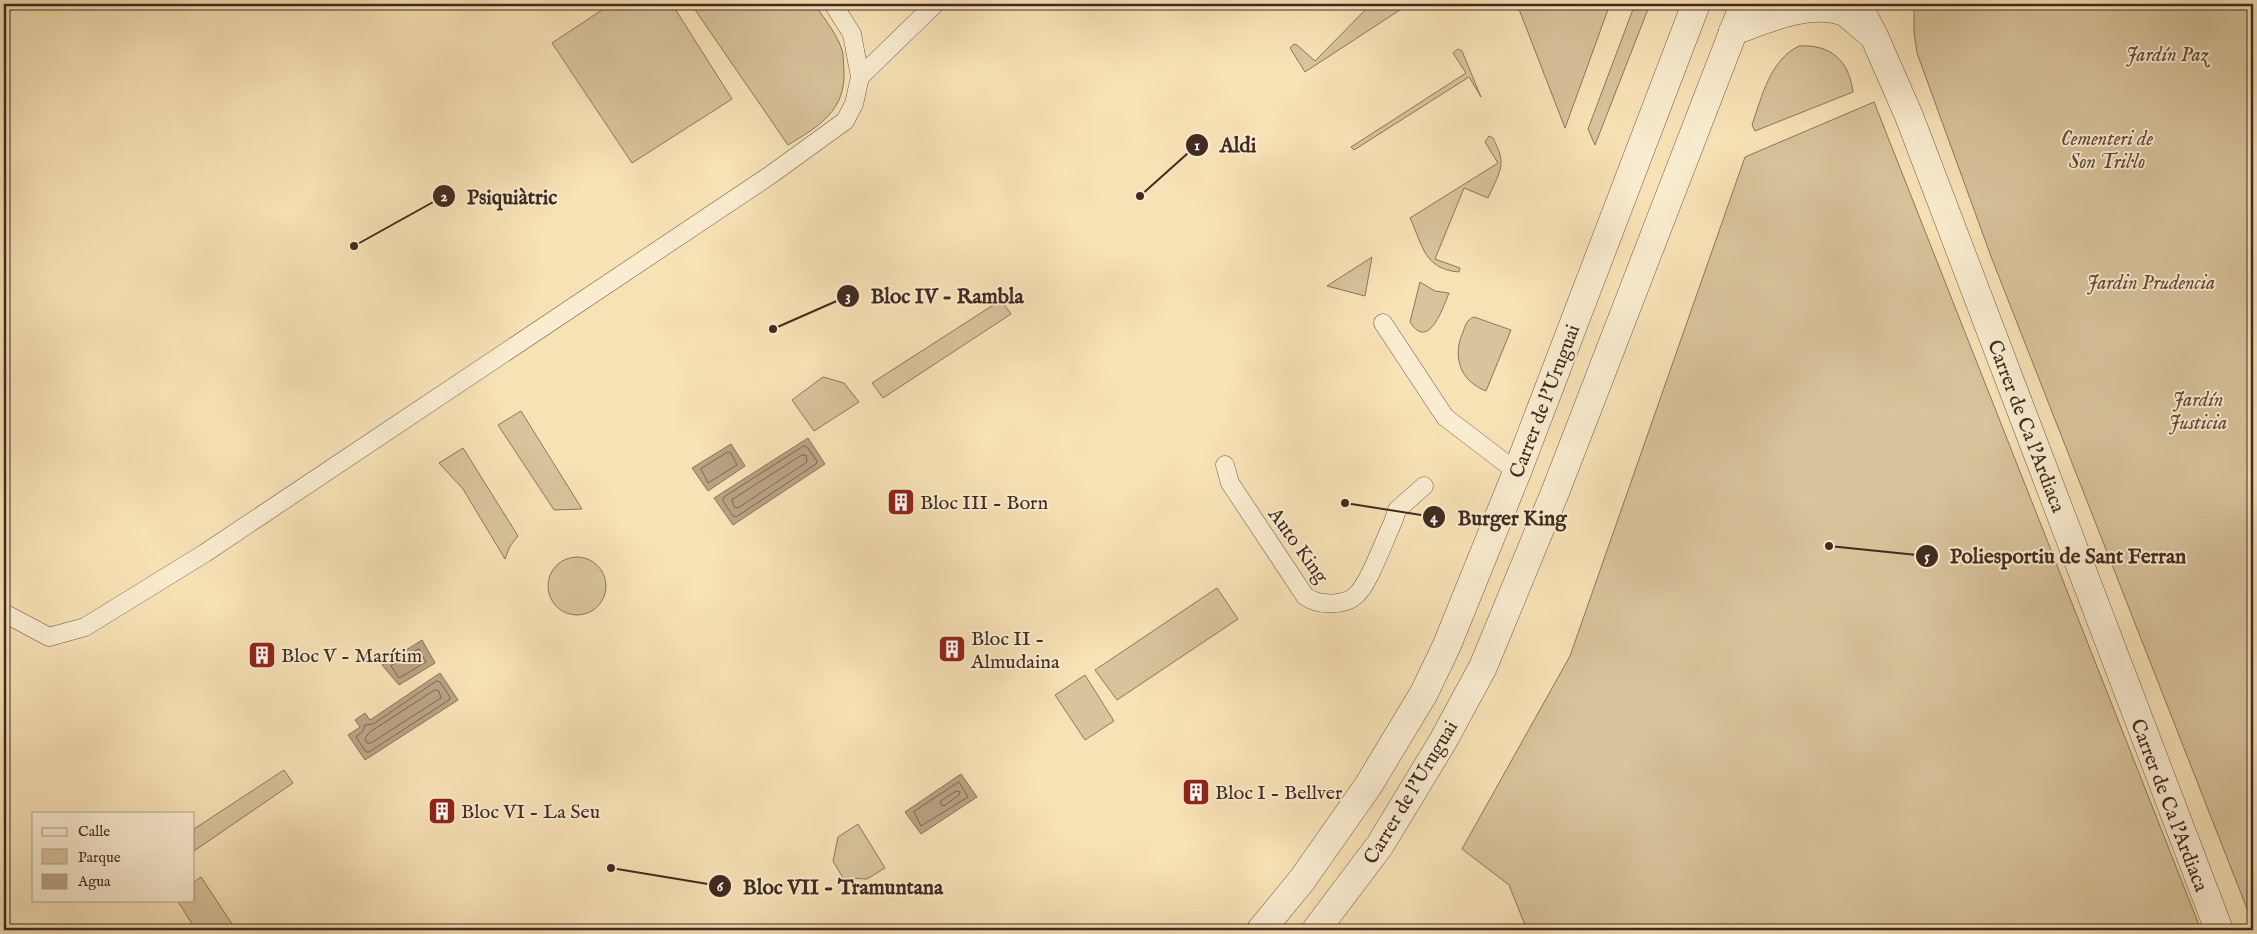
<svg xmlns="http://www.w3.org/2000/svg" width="2257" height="934" font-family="'IM FELL English',serif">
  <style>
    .green { fill: #d8c39c; stroke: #8c765e }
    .water { fill: #b9a383; stroke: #89735b }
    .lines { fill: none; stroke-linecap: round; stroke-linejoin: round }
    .shore { stroke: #7d6652; stroke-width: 1 }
    .service-casing { stroke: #6e5846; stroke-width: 19 }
    .minor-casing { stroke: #6e5846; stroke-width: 29 }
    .tertiary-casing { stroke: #6e5846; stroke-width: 29 }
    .service { stroke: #faecd0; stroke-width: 18 }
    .minor { stroke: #faecd0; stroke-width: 28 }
    .tertiary { stroke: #faecd0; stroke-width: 28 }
    .labels { text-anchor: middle; stroke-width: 4; stroke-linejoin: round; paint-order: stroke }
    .park-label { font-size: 20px; font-style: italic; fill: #5f4939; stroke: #faecd0 }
    .street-label { font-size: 20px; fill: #412a20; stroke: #faecd0 }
    .poi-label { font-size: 20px; fill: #412a20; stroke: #faecd0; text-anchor: start }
    .leader { fill: none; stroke: #412a20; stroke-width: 2 }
    .callout-dot { fill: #412a20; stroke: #faecd0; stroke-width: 2 }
    .mark-label { font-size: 15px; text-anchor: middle; font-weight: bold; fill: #fff }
    .callout-label { font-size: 21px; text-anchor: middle; font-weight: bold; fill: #412a20; stroke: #faecd0; stroke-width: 4; stroke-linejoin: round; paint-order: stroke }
  </style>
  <rect width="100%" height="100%" fill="#f7e2b6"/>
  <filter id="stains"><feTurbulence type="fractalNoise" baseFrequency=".004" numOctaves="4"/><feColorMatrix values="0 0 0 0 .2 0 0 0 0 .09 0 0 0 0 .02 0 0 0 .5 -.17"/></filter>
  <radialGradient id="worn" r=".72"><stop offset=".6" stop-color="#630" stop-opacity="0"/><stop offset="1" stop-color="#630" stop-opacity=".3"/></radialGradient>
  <g class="green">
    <path d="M611,4H672L732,99L632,163L552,43Z"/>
    <path d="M691,4H814C824,18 837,34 842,50C844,56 843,63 844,70C846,111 819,126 788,145Z"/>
    <path d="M1371,4L1403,6L1409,4L1305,72L1290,48L1294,44L1297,45L1315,61Z"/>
    <path d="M1517,4H1610L1565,128Z"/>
    <path d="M1635,4H1650L1595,145L1588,129Z"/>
    <path d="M1914,4H2253V924L1992,259L1917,53L1914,32Z"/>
    <path d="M1799,46C1830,44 1849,60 1853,92L1755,131L1752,125C1762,96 1770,60 1799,46Z"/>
    <path d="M1458,49L1462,51L1481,97L1469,77L1354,150L1351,147L1466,73L1453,53Z"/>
    <path d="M1874,102L2201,930H1527L1509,885L1462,849L1570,656L1745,157Z"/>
    <path d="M1489,136L1493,138C1496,145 1501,153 1501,161C1502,172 1492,188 1488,198L1464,188L1435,259L1460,268L1459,272C1424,269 1423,246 1410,218L1498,163L1485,142Z"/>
    <path d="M1372,257L1365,296L1327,286Z"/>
    <path d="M1420,282L1435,291L1449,293C1443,307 1429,352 1410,322Z"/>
    <path d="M1001,300L1011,314L883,398L872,383Z"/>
    <path d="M1474,317L1511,330L1486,391C1460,381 1452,357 1463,332C1465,326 1467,319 1474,317Z"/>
    <path d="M823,377L844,383L859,402L814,431L792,400Z"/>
    <path d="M521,411L582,509L554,510L498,425Z"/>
    <path d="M463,448L518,536L510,546L505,559L463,489L439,463Z"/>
    <circle cx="577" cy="586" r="29"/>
    <path d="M1217,588L1238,619L1117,700L1095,670Z"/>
    <path d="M1085,675L1114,721L1085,740L1055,695Z"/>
    <path d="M284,770L293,783L194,851V829Z"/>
    <path d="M858,824L885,868L867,879L843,878L833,861L838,837Z"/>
    <path d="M201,877L236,930H196L177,900H194V882Z"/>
  </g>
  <g class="water">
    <path d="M808,438L825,464L733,525L714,498Z"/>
    <path d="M731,444L745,466L708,491L692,468Z"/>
    <path d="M422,640L435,663L399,685L382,665Z"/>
    <path d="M440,673L458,700L365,760L348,735L360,727L355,720L365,713L370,720Z"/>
    <path d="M961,774L977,797L921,834L905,812Z"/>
  </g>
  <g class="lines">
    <g class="shore">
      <path d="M804,446L807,447L817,461L816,464L736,517L733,516L723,501V498Z"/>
      <path d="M728,452L731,453L737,465L708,483L701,469Z"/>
      <path d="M802,455H806L807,462L738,508L734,507L732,500Z"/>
      <path d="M419,649L426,662L399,678L391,666Z"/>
      <path d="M437,681L440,682L450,697L449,700L369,752H366L356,737L363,731L365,725L373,724Z"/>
      <path d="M435,690L439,691L441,698L371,743H367L365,738L370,732Z"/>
      <path d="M959,782L968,797L921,826L914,812Z"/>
      <path d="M957,791L960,792L959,795L944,806L941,805V801Z"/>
    </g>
    <g class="service-casing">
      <g id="service">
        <path d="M860,77L935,4"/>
        <path d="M1383,323L1445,417L1517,472"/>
        <path d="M1225,465L1230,483L1305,596C1318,606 1348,607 1359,592C1371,578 1384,541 1393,522L1397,510L1424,486"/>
        <path d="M4,613L49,637L85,627L205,553L769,176L845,121L854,104L860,77L852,34L833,4"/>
      </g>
    </g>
    <g class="minor-casing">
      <g id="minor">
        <path d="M1857,4L1874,36L1909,116L2219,930"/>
        <path d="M1733,31C1765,20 1807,0 1842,11C1851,15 1861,26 1869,32"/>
      </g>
    </g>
    <g class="tertiary-casing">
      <g id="tertiary">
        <path d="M1261,930L1302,880L1368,786L1424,693L1447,645L1517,472L1696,4"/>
        <path d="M1316,930L1380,845L1443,741L1483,667L1556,490L1744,4"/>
      </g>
    </g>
    <use href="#service" class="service"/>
    <use href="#minor" class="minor"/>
    <use href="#tertiary" class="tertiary"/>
  </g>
  <defs>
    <g id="building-square" transform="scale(1.4375)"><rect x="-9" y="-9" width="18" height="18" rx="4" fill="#8f2418" stroke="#faecd0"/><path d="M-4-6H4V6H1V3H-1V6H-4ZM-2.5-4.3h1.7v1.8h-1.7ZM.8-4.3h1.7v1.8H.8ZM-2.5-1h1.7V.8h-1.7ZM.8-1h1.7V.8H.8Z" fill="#fff"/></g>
  </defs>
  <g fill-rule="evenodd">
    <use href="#building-square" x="901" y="502"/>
    <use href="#building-square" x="952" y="649"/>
    <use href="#building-square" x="262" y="655"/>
    <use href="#building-square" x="1196" y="792"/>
    <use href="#building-square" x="442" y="811"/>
  </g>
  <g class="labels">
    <g class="park-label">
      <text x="2167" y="61">Jardín Paz</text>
      <text x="2107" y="145">Cementeri de<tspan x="2107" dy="23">Son Tril·lo</tspan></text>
      <text x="2151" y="289">Jardin Prudencia</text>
      <text x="2198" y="406">Jardín<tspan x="2198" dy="23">Justicia</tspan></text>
    </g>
    <g class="street-label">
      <text transform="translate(1544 401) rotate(-69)" y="7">Carrer de l'Uruguai</text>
      <text transform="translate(2027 426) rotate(69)" y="7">Carrer de Ca l'Ardiaca</text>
      <text transform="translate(1299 545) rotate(54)" y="7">Auto King</text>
      <text transform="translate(1410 792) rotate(-59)" y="7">Carrer de l'Uruguai</text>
      <text transform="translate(2170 805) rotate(69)" y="7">Carrer de Ca l'Ardiaca</text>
    </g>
    <g class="poi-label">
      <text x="920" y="509">Bloc III - Born</text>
      <text x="971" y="645">Bloc II -<tspan x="971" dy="23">Almudaina</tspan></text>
      <text x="281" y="662">Bloc V - Marítim</text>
      <text x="1215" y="799">Bloc I - Bellver</text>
      <text x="461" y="818">Bloc VI - La Seu</text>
    </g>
  </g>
  <path class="leader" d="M1140 196L1197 145M354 246L444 196M773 329L848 296M1345 503L1434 517M1829 546L1927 556M611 868L720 886"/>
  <g class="callout-dot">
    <circle cx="1140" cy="196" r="5"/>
    <circle cx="354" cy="246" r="5"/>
    <circle cx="773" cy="329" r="5"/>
    <circle cx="1345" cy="503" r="5"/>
    <circle cx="1829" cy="546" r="5"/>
    <circle cx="611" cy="868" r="5"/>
    <circle cx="1197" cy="145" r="12"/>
    <circle cx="444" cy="196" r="12"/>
    <circle cx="848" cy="296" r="12"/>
    <circle cx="1434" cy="517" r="12"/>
    <circle cx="1927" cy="556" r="12"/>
    <circle cx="720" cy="886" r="12"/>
  </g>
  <g class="mark-label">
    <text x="1197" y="150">1</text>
    <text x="444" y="201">2</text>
    <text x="848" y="301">3</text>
    <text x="1434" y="522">4</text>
    <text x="1927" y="561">5</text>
    <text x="720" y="891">6</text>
  </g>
  <g class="callout-label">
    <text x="1238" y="152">Aldi</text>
    <text x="512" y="204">Psiquiàtric</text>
    <text x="947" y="303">Bloc IV - Rambla</text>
    <text x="1512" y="525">Burger King</text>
    <text x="2068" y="563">Poliesportiu de Sant Ferran</text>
    <text x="843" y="894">Bloc VII - Tramuntana</text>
  </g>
  <rect width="2257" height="934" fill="none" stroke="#f7e2b6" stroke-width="20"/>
  <rect x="5" y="5" width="2247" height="924" fill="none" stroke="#412a20" stroke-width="2.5"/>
  <rect x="10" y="10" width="2237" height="914" fill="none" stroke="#412a20"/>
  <rect x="32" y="812" width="162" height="90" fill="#faecd0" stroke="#b09e8a"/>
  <rect x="42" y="828" width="25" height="8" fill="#faecd0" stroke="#b09e8a"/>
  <text x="78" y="836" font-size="15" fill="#412a20">Calle</text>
  <rect x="42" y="849" width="25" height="15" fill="#d8c39c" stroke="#b09e8a"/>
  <text x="78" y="862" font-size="15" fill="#412a20">Parque</text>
  <rect x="42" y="874" width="25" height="15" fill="#b9a383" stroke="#b09e8a"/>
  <text x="78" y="886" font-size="15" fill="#412a20">Agua</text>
  <rect width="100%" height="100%" filter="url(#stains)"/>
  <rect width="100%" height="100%" fill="url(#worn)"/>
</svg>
